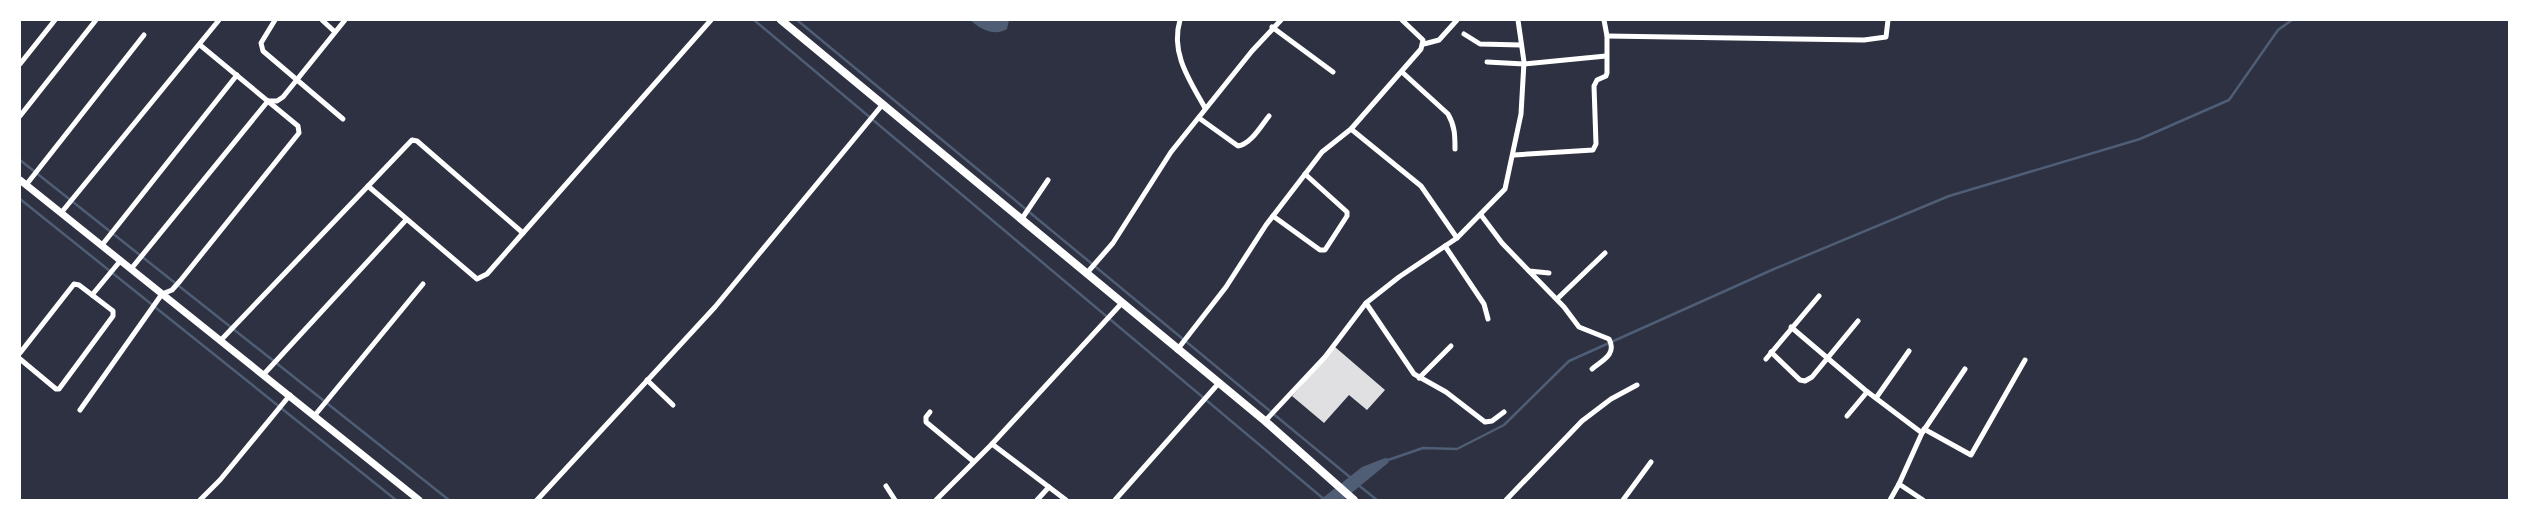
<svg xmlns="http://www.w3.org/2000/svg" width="2529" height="520" font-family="Inter,sans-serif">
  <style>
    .water { fill: #4f5d75 }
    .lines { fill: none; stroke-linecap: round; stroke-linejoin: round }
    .stream { stroke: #4f5d75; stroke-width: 2.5 }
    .building { fill: #e0e0e3 }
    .minor { stroke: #fff; stroke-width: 5 }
    .secondary { stroke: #fff; stroke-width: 7 }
    .trunk { stroke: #fff; stroke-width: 8 }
  </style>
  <rect width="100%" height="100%" fill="#2d3142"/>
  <g class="water">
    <path d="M970,20H1009L1007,29C994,37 980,29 970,20Z"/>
    <path d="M1385,458L1390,459L1388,463L1343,500H1320L1362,467Z"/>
  </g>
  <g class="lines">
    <g class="stream">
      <path d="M754,20L1325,500"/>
      <path d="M797,20L1351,478"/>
      <path d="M20,160L449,500"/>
      <path d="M20,199L396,500"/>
      <path d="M1388,460L1423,448L1457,449L1504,425L1569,361L1774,269L1949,196L2140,139L2229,100L2278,30L2292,20"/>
      <path d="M1357,484L1377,500"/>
    </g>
  </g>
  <path class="building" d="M1335,347L1385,390L1367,410L1349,395L1324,423L1292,396Z"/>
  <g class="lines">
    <g class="minor">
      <path d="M275,20L261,43L263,51L343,119"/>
      <path d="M322,20L335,32"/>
      <path d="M1180,20C1170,53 1190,81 1205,108"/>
      <path d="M1272,27L1333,72"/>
      <path d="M1464,34L1480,44L1521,45"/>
      <path d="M1607,36L1864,40L1886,37L1888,20"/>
      <path d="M1424,44L1439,40L1457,20"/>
      <path d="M1487,62L1524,64L1606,56"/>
      <path d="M20,64L55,20"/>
      <path d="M1402,72L1448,114C1455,126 1455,136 1455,149"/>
      <path d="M269,101H277L283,97L345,20"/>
      <path d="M20,116L96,20"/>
      <path d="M1199,118L1238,146C1251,144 1261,126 1269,116"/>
      <path d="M1351,129L1421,186L1457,238"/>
      <path d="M1514,155L1593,150L1596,144L1594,86L1597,80L1606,76L1607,73V36L1604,20"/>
      <path d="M26,185L144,35"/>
      <path d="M368,186L477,279L487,274L523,233"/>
      <path d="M61,213L219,20"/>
      <path d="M1481,215L1502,243L1529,271L1549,273"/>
      <path d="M1273,216L1320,250H1325L1347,216V212L1305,174"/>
      <path d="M1021,220L1048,180"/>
      <path d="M102,245L237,75"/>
      <path d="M1445,246L1484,304L1488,319"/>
      <path d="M131,269L268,101"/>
      <path d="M1529,271L1564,307L1579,327L1609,339C1617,354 1603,360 1592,369"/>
      <path d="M1086,274L1113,243L1171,152L1252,51L1281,20"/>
      <path d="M92,295L121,260"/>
      <path d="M1557,299L1605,253"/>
      <path d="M1366,303L1414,374L1446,392L1485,422L1492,421L1504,412"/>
      <path d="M1791,327L1865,390L1922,433"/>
      <path d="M221,340L412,140L417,141L523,233L711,20"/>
      <path d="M1177,350L1226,287L1266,225L1322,152L1351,129L1421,49L1423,40L1402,20"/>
      <path d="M1771,352L1800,380L1805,381L1812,377L1858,321"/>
      <path d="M20,353L74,284L79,285L113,311V316L59,389H56L20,359"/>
      <path d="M1766,359L1819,296"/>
      <path d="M264,374L406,220"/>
      <path d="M1419,378L1451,346"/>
      <path d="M647,380L673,405"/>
      <path d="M1876,398L1909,351"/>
      <path d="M80,410L162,294L172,290L180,281L299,133L298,126L200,45"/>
      <path d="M930,412L926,417V422L973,461"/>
      <path d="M315,415L423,284"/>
      <path d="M1847,416L1867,392"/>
      <path d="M1265,421L1325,357L1366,303L1399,277L1457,238L1505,189L1521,114L1524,62L1518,20"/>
      <path d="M1924,429L1971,455L2025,360"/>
      <path d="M992,444L1066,500"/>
      <path d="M1899,484L1923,500"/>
      <path d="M886,486L895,500"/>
      <path d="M200,500L220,480L290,395"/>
      <path d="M537,500L715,307L883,104"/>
      <path d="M936,500L992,444L1121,304"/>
      <path d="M1037,500L1049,487"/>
      <path d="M1115,500L1218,384"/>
      <path d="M1506,500L1582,421L1611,399L1637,385"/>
      <path d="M1623,500L1651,462"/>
      <path d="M1890,500L1899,484L1922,433L1965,369"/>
    </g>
    <path class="secondary" d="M20,180L419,500"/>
    <path class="trunk" d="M781,20L1265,421L1354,500"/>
  </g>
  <rect width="2529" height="520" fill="none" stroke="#ffffff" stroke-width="42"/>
</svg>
